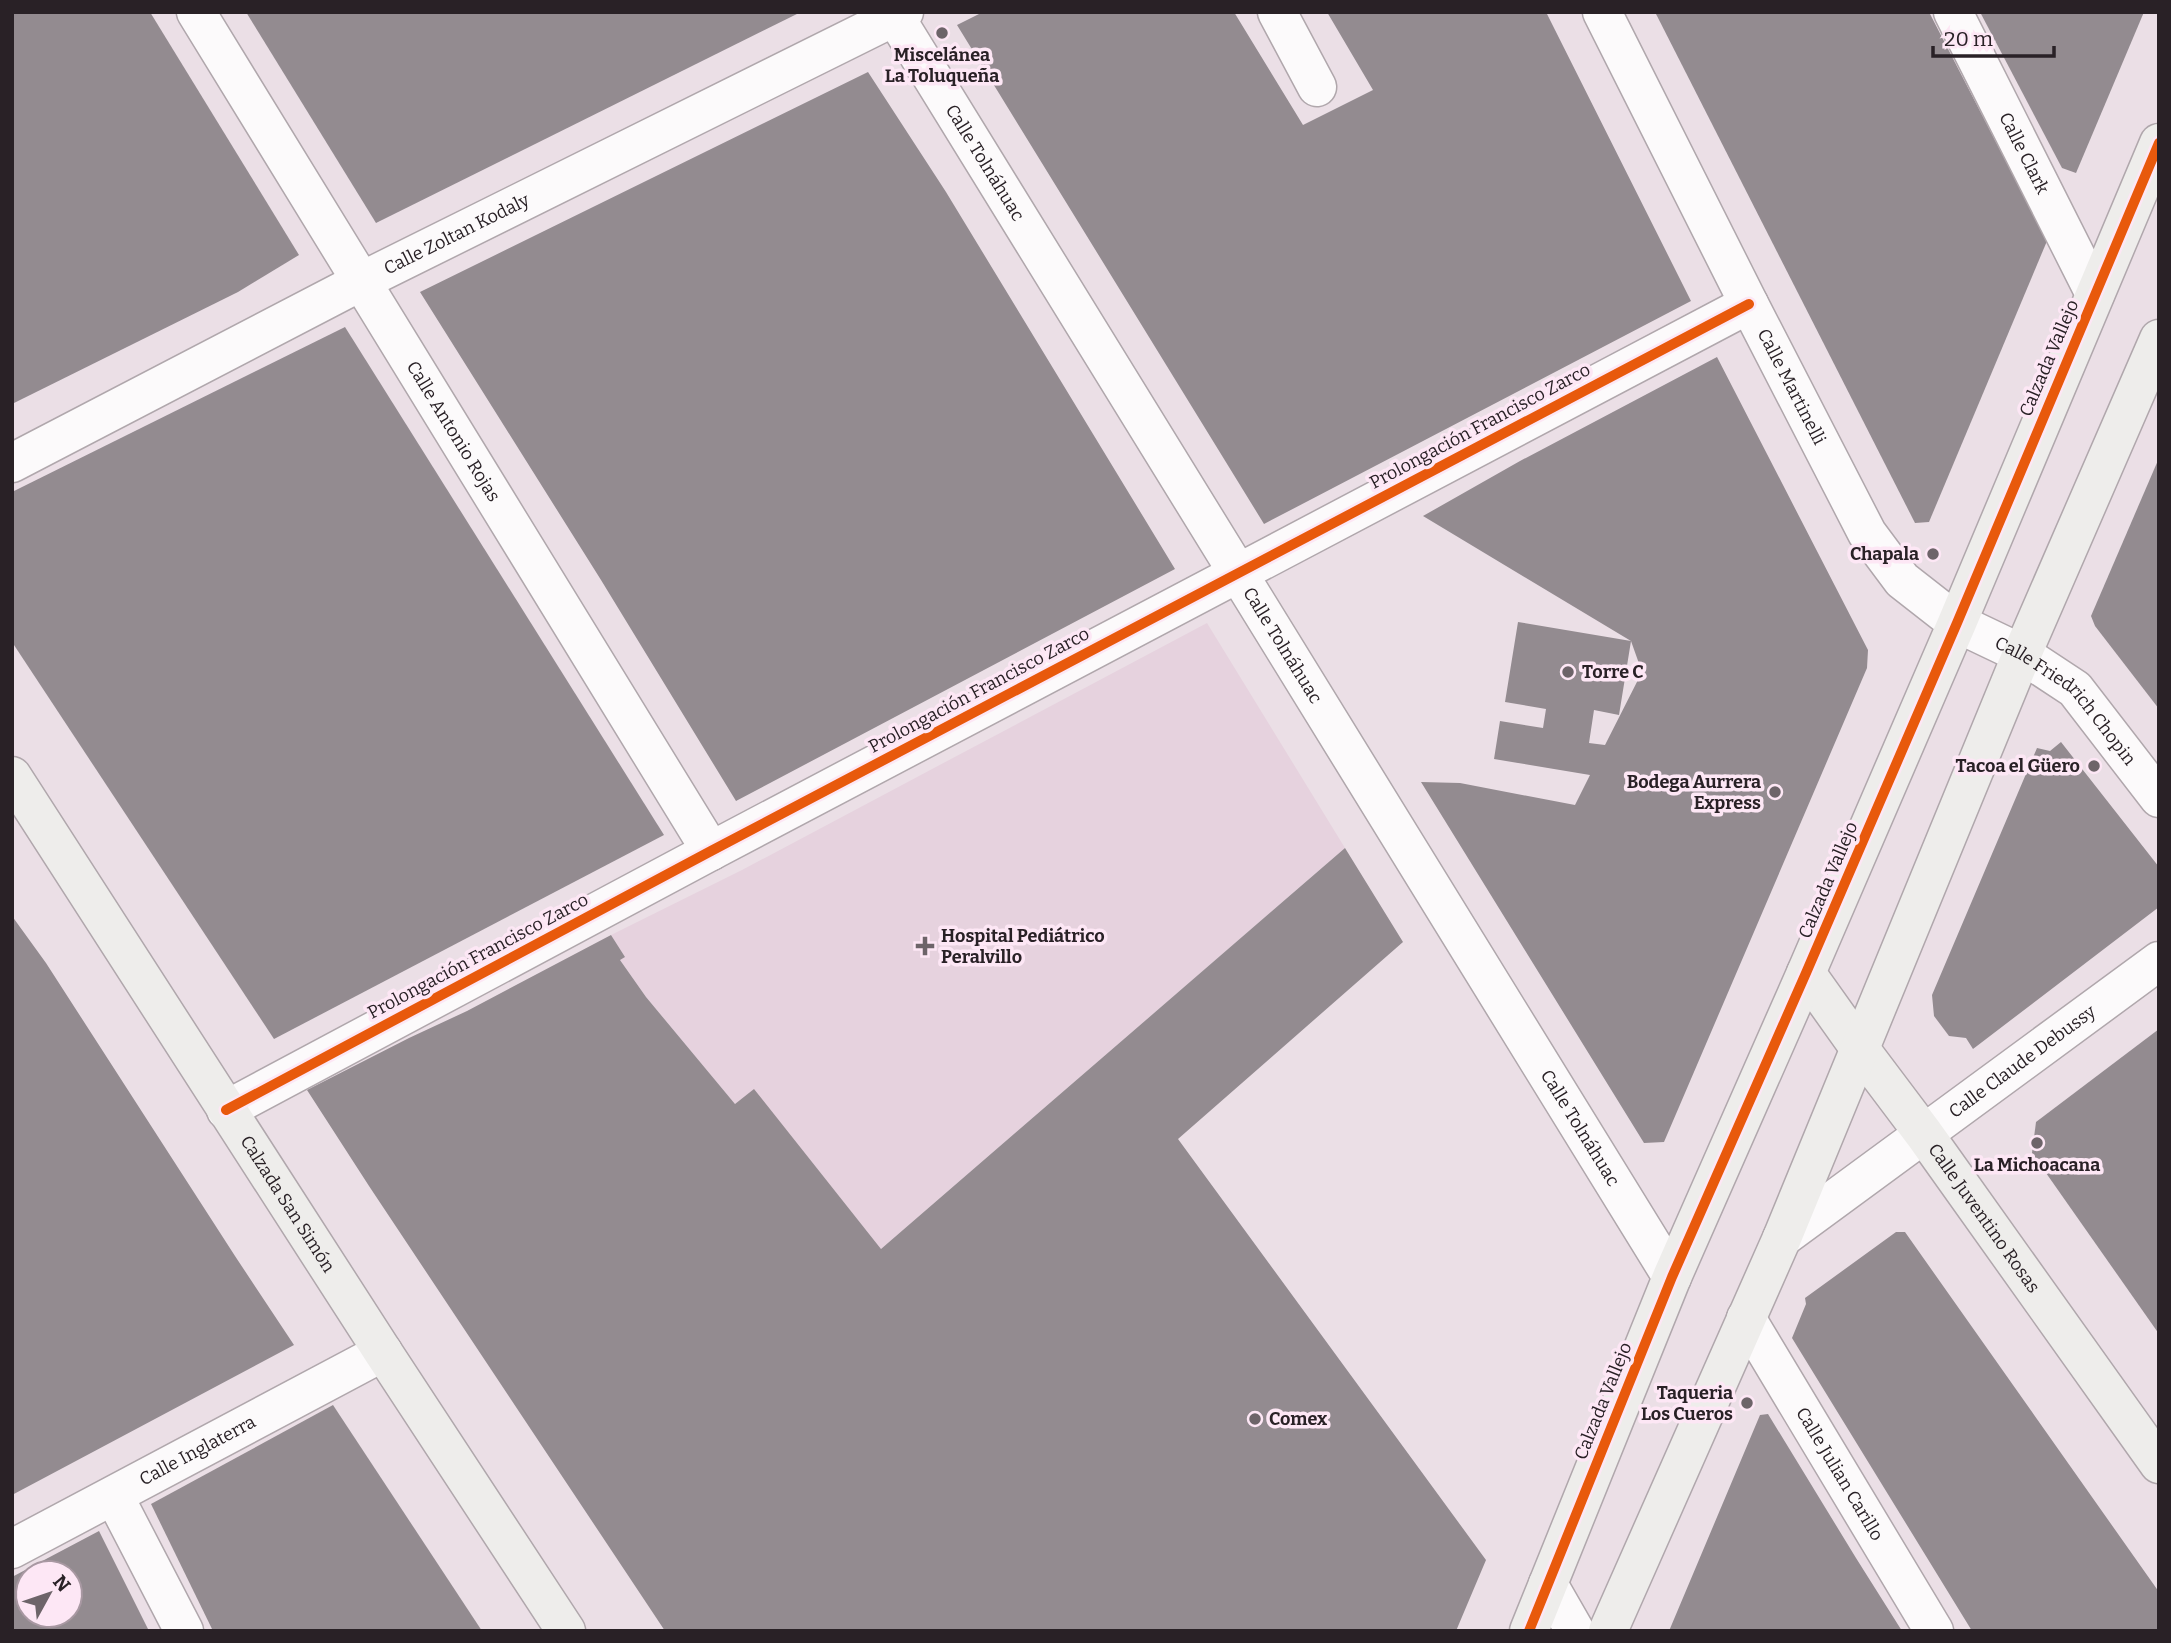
<svg xmlns="http://www.w3.org/2000/svg" width="2171" height="1643" font-family="Bitter,serif">
  <style>
    .built { fill: #e6d2de }
    .building { fill: #938b90; fill-rule: evenodd }
    .lines { fill: none; stroke-linecap: round; stroke-linejoin: round }
    .street-casing { stroke: #b0a7ac; stroke-width: 41 }
    .secondary-casing { stroke: #b0a7ac; stroke-width: 41 }
    .street { stroke: #fcfafb; stroke-width: 38 }
    .secondary { stroke: #eeedeb; stroke-width: 38 }
    .cycleway-casing { stroke: #fde7f5; stroke-width: 15 }
    .cycleway { stroke: #e8590c; stroke-width: 10 }
    .poi-dot { fill: #6d6469; stroke: #fde7f5; stroke-width: 2.5 }
    .labels { text-anchor: middle; stroke-width: 7; stroke-linejoin: round; paint-order: stroke }
    .poi-label { font-size: 18px; font-weight: bold; fill: #292126; stroke: #fde7f5; text-anchor: end }
    .street-label { font-size: 18px; fill: #292126; stroke: #fde7f5 }
  </style>
  <rect width="100%" height="100%" fill="#ebdfe6"/>
  <path class="built" d="M1207,623L1345,848L881,1249L754,1090L735,1104L646,997L620,960L624,956L611,935L742,870Z"/>
  <g class="building">
    <path d="M12,12H150L299,255L238,292L12,404Z"/>
    <path d="M246,12H801L376,223Z"/>
    <path d="M983,12H1234L1303,125L1373,90L1327,12H1546L1691,301L1264,524L957,25Z"/>
    <path d="M1655,12H1929L2047,241L1929,522L1915,523Z"/>
    <path d="M1980,12H2144L2076,173L2062,168Z"/>
    <path d="M868,72L946,192L1175,569L736,801L601,580L420,292Z"/>
    <path d="M345,327L664,835L274,1039L12,642V492Z"/>
    <path d="M1717,357L1868,650L1867,668L1664,1142L1644,1143L1421,782L1460,783L1575,805L1590,775L1494,759L1500,721L1543,728L1546,709L1505,702L1518,622L1631,641L1619,715L1594,710L1589,743L1605,745L1642,672L1631,641L1423,516L1520,461Z"/>
    <path d="M2159,458V709L2095,626L2091,616Z"/>
    <path d="M2061,742L2159,867V907L1973,1049L1966,1038L1949,1036L1934,1016L1932,995L2037,748L2050,751Z"/>
    <path d="M1345,848L1403,942L1178,1139L1486,1560L1456,1631H665L369,1186L307,1090L409,1038L467,1011L611,935L625,957L620,960L646,997L735,1104L754,1089L881,1249Z"/>
    <path d="M12,916L46,963L235,1256L294,1345L12,1495Z"/>
    <path d="M2159,1029V1334L2032,1153L2036,1122Z"/>
    <path d="M1896,1232H1905L2159,1592V1631H1972L1792,1338L1806,1304L1805,1298Z"/>
    <path d="M333,1405L453,1587L482,1631H213L151,1504Z"/>
    <path d="M1768,1414L1856,1558L1902,1631H1669L1760,1415Z"/>
    <path d="M99,1531L149,1631H12V1577ZM28,1573H70V1615H28Z"/>
  </g>
  <g class="lines">
    <g class="street-casing">
      <g id="street">
        <path id="s1" d="M196,12L711,851"/>
        <path id="s2" d="M892,12L1672,1277"/>
        <path d="M1277,12L1317,87"/>
        <path id="s3" d="M1602,12L1749,304L1867,533L1902,580L1957,623L2022,654L2075,689L2159,798"/>
        <path id="s4" d="M1953,12L2095,294"/>
        <path id="s5" d="M12,463L360,282L904,12"/>
        <path d="M226,1110L711,851L1749,304"/>
        <path id="s6" d="M1782,1238L2159,961"/>
        <path id="s7" d="M1746,1318L1934,1631"/>
        <path d="M114,1496L184,1631"/>
        <path id="s8" d="M12,1549L383,1352"/>
        <path d="M1548,1584L1575,1631"/>
      </g>
    </g>
    <g class="secondary-casing">
      <g id="secondary">
        <path id="s9" d="M12,776L383,1352L566,1631"/>
        <path id="s10" d="M1806,973L1860,1049L1924,1134L2159,1464"/>
        <path d="M1529,1631L1672,1277L1806,973L1957,623L2159,143"/>
        <path d="M1608,1631L1782,1238L2022,654L2159,339"/>
      </g>
    </g>
    <use href="#street" class="street"/>
    <use href="#secondary" class="secondary"/>
    <g class="cycleway-casing">
      <g id="cycleway">
        <path d="M226,1110L711,851L1749,304"/>
        <path d="M1529,1631L1672,1277L1806,973L1957,623L2159,143"/>
      </g>
    </g>
    <use href="#cycleway" class="cycleway"/>
  </g>
  <g class="poi-dot">
    <circle cx="942" cy="33" r="7"/>
    <circle cx="1933" cy="554" r="7"/>
    <circle cx="1568" cy="672" r="7"/>
    <circle cx="2094" cy="766" r="7"/>
    <circle cx="1775" cy="792" r="7"/>
    <path d="M921.5 935.5h7v7h7v7h-7v7h-7v-7h-7v-7h7z"/>
    <circle cx="2037" cy="1143" r="7"/>
    <circle cx="1747" cy="1403" r="7"/>
    <circle cx="1255" cy="1419" r="7"/>
  </g>
  <g class="labels">
    <g class="poi-label">
      <text x="942" y="61" text-anchor="middle">Miscelánea<tspan x="942" dy="21">La Toluqueña</tspan></text>
      <text x="1919" y="560">Chapala</text>
      <text x="1582" y="678" text-anchor="start">Torre C</text>
      <text x="2080" y="772">Tacoa el Güero</text>
      <text x="1761" y="788">Bodega Aurrera<tspan x="1761" dy="21">Express</tspan></text>
      <text x="941" y="942" text-anchor="start">Hospital Pediátrico<tspan x="941" dy="21">Peralvillo</tspan></text>
      <text x="2037" y="1171" text-anchor="middle">La Michoacana</text>
      <text x="1733" y="1399">Taqueria<tspan x="1733" dy="21">Los Cueros</tspan></text>
      <text x="1269" y="1425" text-anchor="start">Comex</text>
    </g>
    <g class="street-label">
      <text dy="6" stroke="none"><textPath href="#s4" startOffset="158">Calle Clark</textPath></text>
      <text dy="6" stroke="none"><textPath href="#s2" startOffset="177">Calle Tolnáhuac</textPath></text>
      <text dy="6" stroke="none"><textPath href="#s5" startOffset="500">Calle Zoltan Kodaly</textPath></text>
      <text transform="translate(2049 358) rotate(-67)" y="6">Calzada Vallejo</text>
      <text dy="6" stroke="none"><textPath href="#s3" startOffset="420">Calle Martinelli</textPath></text>
      <text transform="translate(1480 426) rotate(-28)" y="6">Prolongación Francisco Zarco</text>
      <text dy="6" stroke="none"><textPath href="#s1" startOffset="492">Calle Antonio Rojas</textPath></text>
      <text dy="6" stroke="none"><textPath href="#s2" startOffset="744">Calle Tolnáhuac</textPath></text>
      <text transform="translate(979 690) rotate(-28)" y="6">Prolongación Francisco Zarco</text>
      <text dy="6" stroke="none"><textPath href="#s3" startOffset="849">Calle Friedrich Chopin</textPath></text>
      <text transform="translate(1828 880) rotate(-67)" y="6">Calzada Vallejo</text>
      <text transform="translate(478 956) rotate(-28)" y="6">Prolongación Francisco Zarco</text>
      <text dy="6" stroke="none"><textPath href="#s6" startOffset="298">Calle Claude Debussy</textPath></text>
      <text dy="6" stroke="none"><textPath href="#s2" startOffset="1311">Calle Tolnáhuac</textPath></text>
      <text dy="6" stroke="none"><textPath href="#s9" startOffset="509">Calzada San Simón</textPath></text>
      <text dy="6" stroke="none"><textPath href="#s10" startOffset="303">Calle Juventino Rosas</textPath></text>
      <text transform="translate(1603 1401) rotate(-68)" y="6">Calzada Vallejo</text>
      <text dy="6" stroke="none"><textPath href="#s8" startOffset="210">Calle Inglaterra</textPath></text>
      <text dy="6" stroke="none"><textPath href="#s7" startOffset="182">Calle Julian Carillo</textPath></text>
    </g>
  </g>
  <rect width="2171" height="1643" fill="none" stroke="#292126" stroke-width="28"/>
  <g transform="translate(49 1594) rotate(50)"><circle r="33" fill="#fde7f5" stroke="#a898a2" stroke-width="2"/>
  <path d="M0-5L12 26L0 18L-12 26Z" fill="#6d6469"/>
  <text y="-10" font-size="19" font-weight="bold" text-anchor="middle" fill="#292126">N</text>
  </g>
  <path d="M1933 46v10h121v-10" fill="none" stroke="#292126" stroke-width="3.5"/>
  <text x="1944" y="46" font-size="21" fill="#292126" stroke="#fde7f5" stroke-width="5" paint-order="stroke">20 m</text>
</svg>
